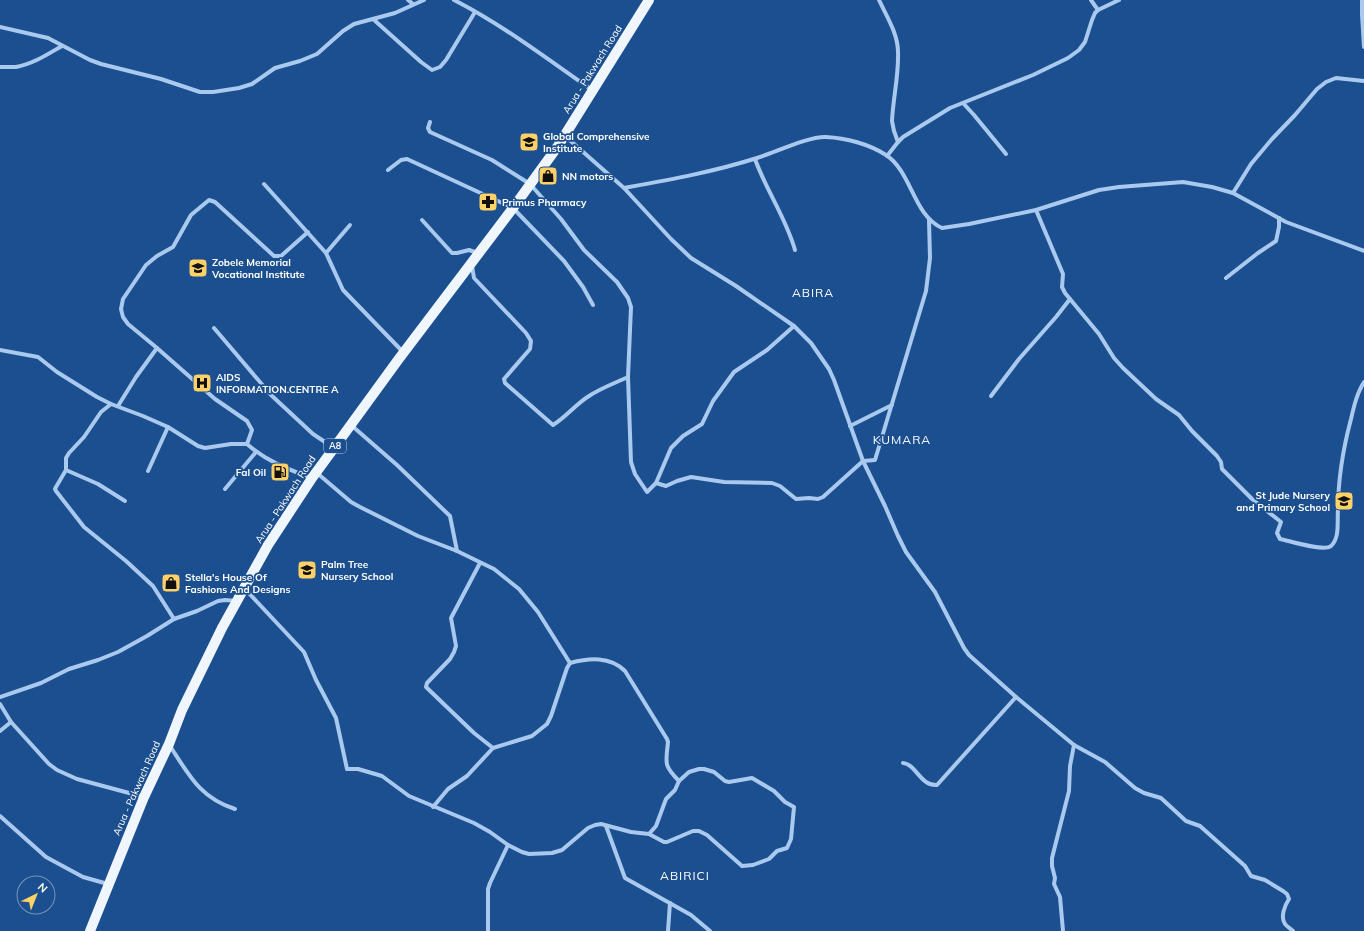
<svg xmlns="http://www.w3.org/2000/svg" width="1364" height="931" font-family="Mulish,sans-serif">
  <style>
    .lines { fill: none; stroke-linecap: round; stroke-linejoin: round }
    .minor { stroke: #a9c9ee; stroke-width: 4 }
    .primary { stroke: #f0f6ff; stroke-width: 10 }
    .labels { text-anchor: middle; stroke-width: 3.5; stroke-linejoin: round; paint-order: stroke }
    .shield { fill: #1b4f8f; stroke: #bbcadd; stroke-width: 1 }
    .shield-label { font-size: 9px; font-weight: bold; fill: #fff }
    .street-label { font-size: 10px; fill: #fff; stroke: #1b4f8f }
    .poi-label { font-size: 10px; font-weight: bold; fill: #fff; stroke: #1b4f8f; text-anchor: start }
    .quarter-label { font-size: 12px; letter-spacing: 1px; fill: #fff; stroke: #1b4f8f }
  </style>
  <rect width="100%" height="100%" fill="#1b4f8f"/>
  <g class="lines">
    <g class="minor">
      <path d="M408,0L413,4"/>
      <path d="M454,0C503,25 547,59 592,90"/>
      <path d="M879,0C887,17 898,34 898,52C899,75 893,98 892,121L894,131L898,142"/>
      <path d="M1091,0L1098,10"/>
      <path d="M1362,0V15L1364,47"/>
      <path d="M373,19L421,62L432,70L440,67L446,60L475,12"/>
      <path d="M0,27L48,38L90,60L101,64L161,79L200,92H213L239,88L252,84L275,68L300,61L317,54L343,31L354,24L395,13L424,0"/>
      <path d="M0,67C5,67 11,67 16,67C33,64 48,54 62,46"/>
      <path d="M963,103L974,115L1006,154"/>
      <path d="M430,122L428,128L430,132L492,160L530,184L561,219L584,250L617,282L628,298L631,307L628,377L631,462L635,474L647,492L656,483L671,448L683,436L702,424L713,401L734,372L767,350L794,326"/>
      <path d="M565,136L624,188L671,239L691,258L736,286L794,326L811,343L829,369L834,380L863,461L885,506L898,536L906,552L935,592L964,648L969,655L1016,697L1074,745L1105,762L1135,788L1144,793L1161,798L1186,821L1200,826L1245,866L1251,876L1265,880L1283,891L1287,894L1289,899C1285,905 1280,917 1285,924C1287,927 1291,929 1293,931"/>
      <path d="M887,156L898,142L903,137L950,108L1033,75L1068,58L1079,50L1085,42L1092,20L1095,13L1098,10L1119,0"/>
      <path d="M755,159C766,190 786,218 795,250"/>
      <path d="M388,170L401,160L407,159L513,208L564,261L583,287L593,305"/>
      <path d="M264,184L326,253L343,290L403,352"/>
      <path d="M624,188C668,180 713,172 757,158C774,153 809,136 826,137C846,138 869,144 886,155C912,172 913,215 942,228L969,224L1036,210L1099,190L1119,187L1183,182L1212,187L1233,193L1286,222L1364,251"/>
      <path d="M1233,193L1251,164L1272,139L1295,115L1317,89L1326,82L1336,78L1364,81"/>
      <path d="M1036,210L1063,274L1062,287L1065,293L1099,334L1114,358L1123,368L1156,399L1179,415L1192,431L1217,456L1221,462L1222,469L1252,499L1281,522L1277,533L1280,539C1290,541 1324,552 1331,546C1340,538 1337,521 1338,510C1338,479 1343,449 1351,419C1354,406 1357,393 1364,382"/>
      <path d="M422,220L452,253H457L469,250L478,253"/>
      <path d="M326,253L350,225"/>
      <path d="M472,266L474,278L526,333L531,341L530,349L504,379L505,383L553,425C566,417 576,404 589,396C601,388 615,383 628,377"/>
      <path d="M1226,278L1258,253L1276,241L1279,227V218"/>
      <path d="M214,328L271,395L313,434L334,448"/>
      <path d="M157,348L128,324L123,317L121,309L123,299L146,265L157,256L173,247L191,215L209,200L215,202L274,256H281L308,232"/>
      <path d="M0,350L38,357L57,372L97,397L111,404L143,416L168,427L198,446L205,448L231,444H247"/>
      <path d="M991,396L1019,359L1056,317L1070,299"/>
      <path d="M111,404L101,412L84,437L69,453L66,458V470L56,487L55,489L56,491L84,527L126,561L153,586L174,619L197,611L218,601L225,600L237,601"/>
      <path d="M118,406L136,377L157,348L215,399L247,421L252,430L247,444C266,461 288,469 311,478"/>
      <path d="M351,425L397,465L450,516L457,551"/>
      <path d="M850,426L892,405"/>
      <path d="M66,470L98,484L125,501"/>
      <path d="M148,471L168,427"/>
      <path d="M317,473L351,502L360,507L418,536L457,551L494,569L519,589L538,612L570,663"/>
      <path d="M656,483L666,486L677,481L691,477L724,482L772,483L780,486L796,499L809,498L818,499L823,497L863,461L875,460L926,291L930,258L929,220"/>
      <path d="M225,489L256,452"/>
      <path d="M480,563L451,618L456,646L454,652L450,659L427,683L426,687L474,733L493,748"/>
      <path d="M245,589L304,652L316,680L336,718L347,769H358L382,776L409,796L474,823L490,832L508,845L522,852L529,854L552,853L562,850L588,828L595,825L601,824L631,832L649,834L664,842H667L693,831H699L707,835L742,866L753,865L769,859L777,851L787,848L791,839L794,807L785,802L774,791L752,778L729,782L725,781L714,772L704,769H699L689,772L679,781L675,790L666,799L656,826L649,834"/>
      <path d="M0,697L41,683L69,669L98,660L118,652L147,636L174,619"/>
      <path d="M0,704L11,722L49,764L57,770L77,779L144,797"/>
      <path d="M0,731L11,722"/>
      <path d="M170,746C189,775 200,798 235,809"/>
      <path d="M903,763C916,764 920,786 937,785L1016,697"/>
      <path d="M433,807L448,789L467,776L493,748L532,736L547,724L551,716L567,668L570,663C589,658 610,656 625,671L667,739L668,742C666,763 663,765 679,781"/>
      <path d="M0,816L46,857L83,877L108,884"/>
      <path d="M606,826L625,878L691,915L710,931"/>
      <path d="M488,931V889L490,883L508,845"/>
      <path d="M668,931L670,903"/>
      <path d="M1063,931L1060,897L1054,884L1055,878L1052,866V858L1069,791L1070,766L1074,745"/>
    </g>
    <path class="primary" d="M90,931L144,797L169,744L182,710L222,628L268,545L312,478L334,448L398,360L513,208L558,146L649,0"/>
  </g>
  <defs>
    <g id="school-square" transform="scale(1)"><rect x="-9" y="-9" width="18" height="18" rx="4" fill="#ffd166" stroke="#1b4f8f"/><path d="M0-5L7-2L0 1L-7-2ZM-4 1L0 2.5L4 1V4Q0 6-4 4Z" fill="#111"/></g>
    <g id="shop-square" transform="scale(1)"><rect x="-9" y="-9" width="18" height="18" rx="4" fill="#ffd166" stroke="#1b4f8f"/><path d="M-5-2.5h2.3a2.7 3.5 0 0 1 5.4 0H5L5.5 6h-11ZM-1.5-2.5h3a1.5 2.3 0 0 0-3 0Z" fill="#111"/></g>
    <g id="pharmacy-square" transform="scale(1)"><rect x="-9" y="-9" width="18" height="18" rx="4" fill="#ffd166" stroke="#1b4f8f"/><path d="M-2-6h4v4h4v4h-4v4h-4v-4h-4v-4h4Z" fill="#111"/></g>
    <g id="hospital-square" transform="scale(1)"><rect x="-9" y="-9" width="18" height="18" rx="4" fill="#ffd166" stroke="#1b4f8f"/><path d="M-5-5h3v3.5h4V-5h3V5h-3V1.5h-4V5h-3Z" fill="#111"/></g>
    <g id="fuel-square" transform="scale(1)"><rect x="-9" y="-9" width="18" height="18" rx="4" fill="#ffd166" stroke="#1b4f8f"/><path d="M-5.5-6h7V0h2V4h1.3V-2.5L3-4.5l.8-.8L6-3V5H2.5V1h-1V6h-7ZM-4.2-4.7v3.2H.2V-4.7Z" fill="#111"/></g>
  </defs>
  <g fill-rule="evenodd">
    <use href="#school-square" x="529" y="142"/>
    <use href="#shop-square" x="548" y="176"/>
    <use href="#pharmacy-square" x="488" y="202"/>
    <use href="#school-square" x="198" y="268"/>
    <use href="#hospital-square" x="202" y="383"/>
    <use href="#fuel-square" x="280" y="472"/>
    <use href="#school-square" x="1344" y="501"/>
    <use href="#school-square" x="307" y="570"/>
    <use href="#shop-square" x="171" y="583"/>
  </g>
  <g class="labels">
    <rect class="shield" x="324" y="439" width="22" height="14" rx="3"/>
    <g class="shield-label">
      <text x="335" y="449">A8</text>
    </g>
    <g class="street-label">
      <text transform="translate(592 69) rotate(-58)" y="4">Arua - Pakwach Road</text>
      <text transform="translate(285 499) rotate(-57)" y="4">Arua - Pakwach Road</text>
      <text transform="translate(136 788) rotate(-66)" y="4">Arua - Pakwach Road</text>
    </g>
    <g class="poi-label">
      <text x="543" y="140">Global Comprehensive<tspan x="543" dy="12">Institute</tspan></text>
      <text x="562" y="180">NN motors</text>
      <text x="502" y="206">Primus Pharmacy</text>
      <text x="212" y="266">Zobele Memorial<tspan x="212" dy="12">Vocational Institute</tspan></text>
      <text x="216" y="381">AIDS<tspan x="216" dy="12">INFORMATION.CENTRE A</tspan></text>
      <text x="266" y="476" text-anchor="end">Fal Oil</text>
      <text x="1330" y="499" text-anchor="end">St Jude Nursery<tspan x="1330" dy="12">and Primary School</tspan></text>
      <text x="321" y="568">Palm Tree<tspan x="321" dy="12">Nursery School</tspan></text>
      <text x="185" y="581">Stella's House Of<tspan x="185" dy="12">Fashions And Designs</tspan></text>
    </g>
    <g class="quarter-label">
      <text x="813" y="297">ABIRA</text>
      <text x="902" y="444">KUMARA</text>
      <text x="685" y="880">ABIRICI</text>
    </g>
  </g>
  <g transform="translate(36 895) rotate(43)"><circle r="19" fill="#1b4f8f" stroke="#7695bc"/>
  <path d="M0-3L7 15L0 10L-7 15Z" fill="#ffd166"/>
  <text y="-6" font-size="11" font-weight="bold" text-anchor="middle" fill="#ffffff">N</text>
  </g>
</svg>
